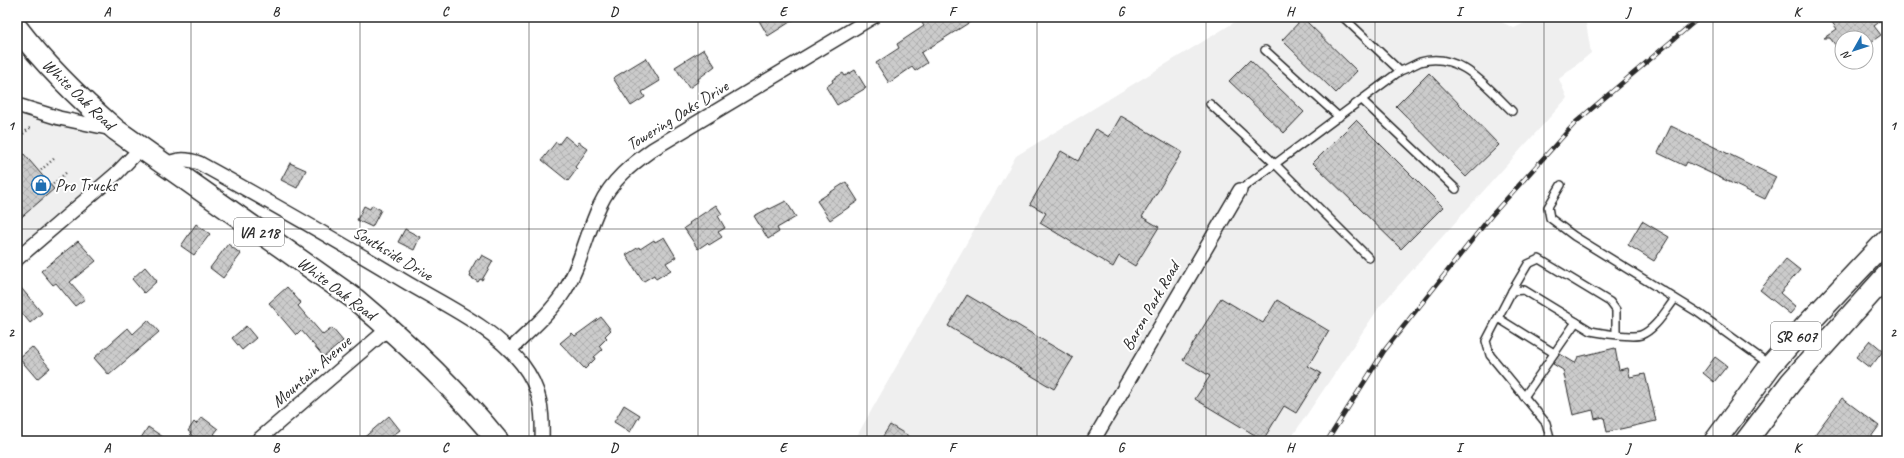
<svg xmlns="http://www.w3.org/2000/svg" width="1904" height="458" font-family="Caveat,sans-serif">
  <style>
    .built { fill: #efefef }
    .building { fill: url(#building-cross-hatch); stroke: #2b2b2b }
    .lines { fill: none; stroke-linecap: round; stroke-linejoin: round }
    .lane-casing { stroke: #2b2b2b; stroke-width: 10 }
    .street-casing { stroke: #2b2b2b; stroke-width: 16 }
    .primary-casing { stroke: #2b2b2b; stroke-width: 24 }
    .path { stroke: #2b2b2b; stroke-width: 2.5; stroke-dasharray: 1 3; stroke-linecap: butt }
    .lane { stroke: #fff; stroke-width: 7 }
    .street { stroke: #fff; stroke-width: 13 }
    .primary { stroke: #fff; stroke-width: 21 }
    .rail-casing { stroke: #2b2b2b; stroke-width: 4.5 }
    .rail { stroke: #fff; stroke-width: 3; stroke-dasharray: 9; stroke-linecap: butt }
    .grid { fill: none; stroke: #2b2b2b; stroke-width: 1; stroke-opacity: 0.55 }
    .labels { text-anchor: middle; stroke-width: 4; stroke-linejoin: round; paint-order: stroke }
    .shield { fill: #fff; stroke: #6b6b6b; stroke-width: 1 }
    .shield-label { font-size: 16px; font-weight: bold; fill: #2b2b2b }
    .street-label { font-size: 17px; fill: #2b2b2b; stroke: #fff }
    .poi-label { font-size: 17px; fill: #2b2b2b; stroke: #fff; text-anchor: start }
    .neatline { fill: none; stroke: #2b2b2b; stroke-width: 1.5 }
    .grid-label { font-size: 13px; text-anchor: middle; font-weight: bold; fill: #2b2b2b }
  </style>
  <defs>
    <pattern id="building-cross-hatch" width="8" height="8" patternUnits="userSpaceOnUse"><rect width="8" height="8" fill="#cbcbcb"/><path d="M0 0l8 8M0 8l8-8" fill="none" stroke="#aeaeae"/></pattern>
  </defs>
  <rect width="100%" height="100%" fill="#fff"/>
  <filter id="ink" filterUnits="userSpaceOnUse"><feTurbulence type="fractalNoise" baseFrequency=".025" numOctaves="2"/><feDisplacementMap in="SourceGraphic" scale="8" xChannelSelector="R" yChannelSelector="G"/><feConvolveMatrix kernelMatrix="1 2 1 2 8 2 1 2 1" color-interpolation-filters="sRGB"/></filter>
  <g filter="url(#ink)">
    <g class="built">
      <path d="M1243,17H1491L1514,28L1537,17H1585L1591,53L1559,79L1567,98L1380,306L1289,441H854L1016,156Z"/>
      <path d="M17,110L91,131L121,147L123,153L119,161L17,252Z"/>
    </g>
    <g class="building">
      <path d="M757,17H798L768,36Z"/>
      <path d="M932,17H978L921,53L927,63L915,71L912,67L889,83L876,63L899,48L897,44L924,26L922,23Z"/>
      <path d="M1837,17H1886L1874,26L1881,35L1871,42L1869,38H1842V54L1830,38H1824L1837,29L1831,21Z"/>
      <path d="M1303,18L1357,71L1336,93L1282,40Z"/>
      <path d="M704,49L715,66L698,79L699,81L689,88L675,67Z"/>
      <path d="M646,58L660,81L642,92L645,97L631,106L613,78Z"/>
      <path d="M1250,60L1304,112L1284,133L1229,81Z"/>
      <path d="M855,70L866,88L837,105L826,87L833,82L832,80L843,73L845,76Z"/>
      <path d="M1429,73L1499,145L1466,177L1396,106Z"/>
      <path d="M1121,116L1182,152L1142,217L1159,227L1135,266L1119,256L1113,267L1040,223L1046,213L1030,204L1061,151L1078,161L1096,129L1109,137Z"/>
      <path d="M1356,120L1443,207L1401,249L1313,163Z"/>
      <path d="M1671,126L1776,177L1765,199L1687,162L1685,166L1658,153Z"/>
      <path d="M565,136L577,146L579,142L588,149L575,167L577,169L568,181L542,160L556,142L559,144Z"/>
      <path d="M17,146L54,189L17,221Z"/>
      <path d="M290,163L306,170L297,188L281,180Z"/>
      <path d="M846,182L858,201L830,220L817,201Z"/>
      <path d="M786,201L796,217L777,228L779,232L768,239L754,216L769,208L770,209Z"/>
      <path d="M372,205L381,210L372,227L357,220L364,206L370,209Z"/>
      <path d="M716,205L722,214L718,216L725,228L718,232L722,237L709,245L707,243L698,249L684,228L690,224L689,223Z"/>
      <path d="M1642,221L1669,237L1654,261L1628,245Z"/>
      <path d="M196,224L210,234L194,255L181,246Z"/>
      <path d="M405,229L420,237L414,250L398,242Z"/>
      <path d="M664,237L676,257L666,263L671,270L656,279L654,275L644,281L642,280L626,255L639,247L640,249L654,240L655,242Z"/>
      <path d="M78,241L96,261L70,282L85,299L75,306L56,283L53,285L41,271Z"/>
      <path d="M228,244L241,254L223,278L210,268Z"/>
      <path d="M482,255L493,261L482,280L480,279L478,282L470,277L471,274L469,273L477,259L479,260Z"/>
      <path d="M1786,259L1800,270L1780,293L1796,307L1790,314L1760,290Z"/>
      <path d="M145,267L157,281L144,293L132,279Z"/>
      <path d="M17,283L42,313L30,323L17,307Z"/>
      <path d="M287,287L301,303L298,306L323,335L332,328L343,341L324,357L301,330L296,335L269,303Z"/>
      <path d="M967,295L1073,358L1054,389L948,326Z"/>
      <path d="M1221,298L1263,323L1277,300L1329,331L1308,366L1321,373L1296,413L1284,406L1263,440L1195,399L1210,376L1183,360Z"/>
      <path d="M601,317L611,330L605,336L607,338L599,346L602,350L594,357L595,359L585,369L560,343L572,333L575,336Z"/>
      <path d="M148,320L159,332L109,375L94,358L128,328L133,334Z"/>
      <path d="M246,326L256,338L242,350L232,338Z"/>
      <path d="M1870,340L1883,351L1870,368L1856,357Z"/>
      <path d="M32,347L50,368L37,379L19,358Z"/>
      <path d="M1615,348L1619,370L1628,368L1630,377L1645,374L1656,421L1607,432L1604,417L1595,419L1593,410L1573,415L1563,370L1553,364L1560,354L1575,363L1578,357Z"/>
      <path d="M1715,357L1727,366L1714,382L1703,373Z"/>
      <path d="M1842,398L1879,426L1868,441H1810Z"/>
      <path d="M624,405L640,415L630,432L614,422Z"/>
      <path d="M389,416L400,430L392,436L396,441H360Z"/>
      <path d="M202,417L218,429L214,434L223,441H199L190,434L191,433L188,431L194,422L196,424Z"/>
      <path d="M890,425L917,441H880Z"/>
      <path d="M148,427L169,441H139Z"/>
    </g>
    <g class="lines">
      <g class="lane-casing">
        <g id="lane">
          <path d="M1343,17L1400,71"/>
          <path d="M1265,50L1339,117"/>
          <path d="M1362,100L1456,189"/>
          <path d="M1210,104L1275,164L1369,258"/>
          <path d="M1561,185L1548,207L1550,218L1574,236L1697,312L1769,364"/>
          <path d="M1240,190L1400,71C1407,69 1413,65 1420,62C1459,50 1487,87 1512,111"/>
          <path d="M1512,291L1528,264L1539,259L1610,302L1616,310V334"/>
          <path d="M1498,318L1554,353"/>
          <path d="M1524,397L1576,322"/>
          <path d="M1551,441L1546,423L1490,355L1486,341L1512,291L1524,290L1591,331C1600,333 1633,338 1641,335C1655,330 1666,310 1675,299"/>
        </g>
      </g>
      <g class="street-casing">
        <g id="street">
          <path d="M17,105L59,118L112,129"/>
          <path d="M164,166C175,158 186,158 199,163C268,201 336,240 404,281C444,305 492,326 522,364C541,389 543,411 542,441"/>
          <path d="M17,259L117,173L140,149"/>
          <path d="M510,350C528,332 550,314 564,292C581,265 586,234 600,205C611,181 632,164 653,149L873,17"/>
          <path d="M257,441L389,328"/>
          <path d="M1093,441L1240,190"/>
        </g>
      </g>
      <g class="primary-casing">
        <g id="primary">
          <path d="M17,28C46,66 80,99 116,130L355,299C406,342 455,388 498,441"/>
          <path d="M1715,441L1771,365L1804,328L1887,240"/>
          <path d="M1746,441L1791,382L1887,275"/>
        </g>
      </g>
      <g class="path">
        <path d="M17,139L31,127"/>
        <path d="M41,170L56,157"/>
        <path d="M53,184L68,171"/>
      </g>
      <use href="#lane" class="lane"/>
      <use href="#street" class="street"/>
      <use href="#primary" class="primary"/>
      <g class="rail-casing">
        <path id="rail" d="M1327,441L1384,351L1491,216L1576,122L1700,17"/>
      </g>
      <use href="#rail" class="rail"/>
    </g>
  </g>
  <path class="grid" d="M191,17V441M360,17V441M529,17V441M698,17V441M867,17V441M1037,17V441M1206,17V441M1375,17V441M1544,17V441M1713,17V441M17,229H1887"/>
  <defs>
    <g id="shop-ring" transform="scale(1)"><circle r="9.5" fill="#fff" stroke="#1f6fb2" stroke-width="1.5"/><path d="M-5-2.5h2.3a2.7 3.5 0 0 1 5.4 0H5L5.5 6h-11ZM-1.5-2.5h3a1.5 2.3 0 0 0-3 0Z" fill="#1f6fb2"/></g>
  </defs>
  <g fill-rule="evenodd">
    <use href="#shop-ring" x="41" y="185"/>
  </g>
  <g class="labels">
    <g class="shield">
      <rect x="234" y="218" width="50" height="28" rx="3"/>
      <rect x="1771" y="322" width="50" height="28" rx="3"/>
    </g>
    <g class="shield-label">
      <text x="259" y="238">VA 218</text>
      <text x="1796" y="342">SR 607</text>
    </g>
    <g class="street-label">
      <text transform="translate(79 94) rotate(44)" y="6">White Oak Road</text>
      <text transform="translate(677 115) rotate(-32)" y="6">Towering Oaks Drive</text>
      <text transform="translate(393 253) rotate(31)" y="6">Southside Drive</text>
      <text transform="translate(337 288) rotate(37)" y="6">White Oak Road</text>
      <text transform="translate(1150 306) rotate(-60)" y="6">Baron Park Road</text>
      <text transform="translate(311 371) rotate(-41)" y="6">Mountain Avenue</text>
    </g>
    <g class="poi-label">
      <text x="55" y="191">Pro Trucks</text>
    </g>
  </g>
  <rect width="1904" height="458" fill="none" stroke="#fff" stroke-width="44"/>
  <g transform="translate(1854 50) rotate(231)"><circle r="19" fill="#ffffff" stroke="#aaaaaa"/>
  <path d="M0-3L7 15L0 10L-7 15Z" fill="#1f6fb2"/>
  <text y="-6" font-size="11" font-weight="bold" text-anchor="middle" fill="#2b2b2b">N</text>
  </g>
  <rect x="22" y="22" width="1860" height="414" class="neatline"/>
  <g class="grid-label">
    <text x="107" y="16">A</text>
    <text x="276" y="16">B</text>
    <text x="445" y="16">C</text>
    <text x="614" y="16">D</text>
    <text x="783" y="16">E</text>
    <text x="952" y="16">F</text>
    <text x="1121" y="16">G</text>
    <text x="1290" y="16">H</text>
    <text x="1459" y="16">I</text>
    <text x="1628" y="16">J</text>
    <text x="1797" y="16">K</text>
    <text x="11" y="130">1</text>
    <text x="1893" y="130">1</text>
    <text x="11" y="337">2</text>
    <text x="1893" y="337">2</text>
    <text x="107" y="452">A</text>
    <text x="276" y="452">B</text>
    <text x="445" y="452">C</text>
    <text x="614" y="452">D</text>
    <text x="783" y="452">E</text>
    <text x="952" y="452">F</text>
    <text x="1121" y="452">G</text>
    <text x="1290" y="452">H</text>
    <text x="1459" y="452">I</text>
    <text x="1628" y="452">J</text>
    <text x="1797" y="452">K</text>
  </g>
</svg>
